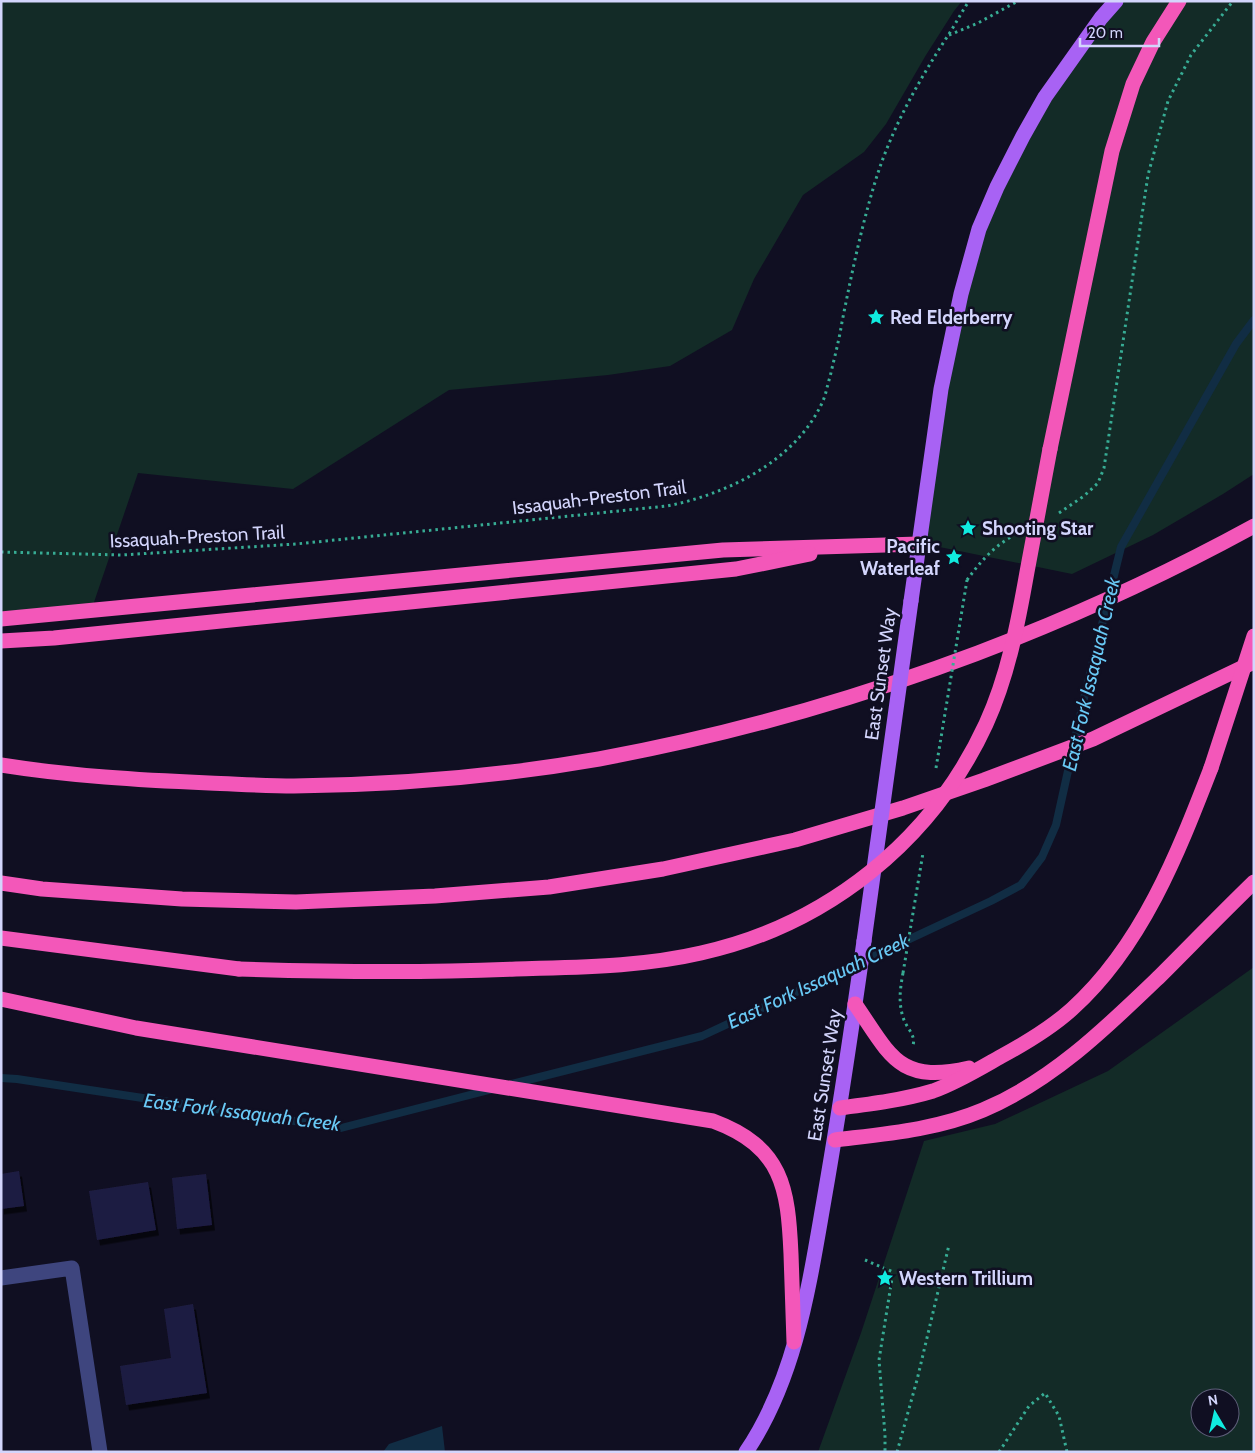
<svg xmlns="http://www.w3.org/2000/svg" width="1255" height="1453" font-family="Cabin,sans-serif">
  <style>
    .green { fill: #132b27; fill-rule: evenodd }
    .water { fill: #112d44 }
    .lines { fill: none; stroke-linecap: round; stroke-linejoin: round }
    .stream { stroke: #112d44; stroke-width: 8 }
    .building { fill: #1f1d42; filter: url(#shadow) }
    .path { stroke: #37ac94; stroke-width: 3; stroke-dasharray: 2.5 4; stroke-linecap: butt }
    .minor { stroke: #3e457e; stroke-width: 15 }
    .major { stroke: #a862f4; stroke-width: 15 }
    .highway { stroke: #f357b9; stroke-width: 15 }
    .path-bridge { stroke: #37ac94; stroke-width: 3; stroke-dasharray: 2.5 4; stroke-linecap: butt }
    .major-bridge { stroke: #a862f4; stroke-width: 15 }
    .highway-bridge { stroke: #f357b9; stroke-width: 15 }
    .labels { text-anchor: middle; stroke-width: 5; stroke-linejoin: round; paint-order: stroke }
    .poi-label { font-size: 19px; font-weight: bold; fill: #d3d5fc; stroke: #100f22; text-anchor: start }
    .street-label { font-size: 19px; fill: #d3d5fc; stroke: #100f22 }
    .water-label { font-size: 20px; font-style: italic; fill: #69c9f5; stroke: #100f22 }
  </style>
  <defs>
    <filter id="shadow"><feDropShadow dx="3" dy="5.5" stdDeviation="0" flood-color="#0009"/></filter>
  </defs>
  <rect width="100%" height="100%" fill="#100f22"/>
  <g class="green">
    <path d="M1,1H962L954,11L926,55L886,124L864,152L803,195L754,279L732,330L670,366L608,375L449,390L293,489L138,473L91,611L1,619Z"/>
    <path d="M1116,1H1254V474L1223,494L1153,535L1072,574L920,543L961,294L1023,136Z"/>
    <path d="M1254,967V1452H818L861,1333L924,1141L995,1124L1108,1071ZM1200,1398H1230V1428H1200Z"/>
  </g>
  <path class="water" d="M442,1426L445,1452H383L389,1444Z"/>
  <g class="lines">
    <g class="stream">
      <path d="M1,1078L17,1079L341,1128L493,1089"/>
      <path d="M512,1084L702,1036L991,901L1021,885L1042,857L1056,825L1085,694L1121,547L1236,344L1254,320"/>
    </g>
  </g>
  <g class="building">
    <path d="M19,1171L24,1206L1,1209V1174Z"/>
    <path d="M206,1174L212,1225L177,1229L172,1178Z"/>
    <path d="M148,1182L156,1230L97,1240L89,1191Z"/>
    <path d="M193,1304L207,1393L126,1405L120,1366L171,1358L164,1309Z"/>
  </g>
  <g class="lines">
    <g class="path">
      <path d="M949,35L978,23L1018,1"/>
      <path d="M1059,513L1084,496L1098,483L1104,468L1148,175L1168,101L1191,55L1233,1"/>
      <path d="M1,552L122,555L296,544L667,506C728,494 795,461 822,403C826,395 827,386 830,377C834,359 839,341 842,322C851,277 860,233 873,189C889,133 916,85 947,37C955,25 961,13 969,1"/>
      <path d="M967,580C980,562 994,546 1013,536"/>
      <path d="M903,973C900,989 898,1004 904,1020C907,1028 916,1036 913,1045"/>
      <path d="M865,1260L893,1272L879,1360L885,1435V1452"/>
      <path d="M897,1452L917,1380L949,1245"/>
      <path d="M999,1452L1029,1406L1045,1393L1059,1416L1067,1452"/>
    </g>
    <path class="minor" d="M1,1278L72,1268L100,1452"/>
    <g class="major">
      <path d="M911,601L941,389L961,294L979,229L997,187L1023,136L1045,97L1101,18L1116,1"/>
      <path d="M746,1452C796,1378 809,1286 824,1200C839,1114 852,1027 864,941"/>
    </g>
    <g class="highway">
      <path d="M1050,449L1112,151L1133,84L1153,42L1179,1"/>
      <path d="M1,619L723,550L919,544"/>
      <path d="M1,641L54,638L736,569L810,554"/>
      <path d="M1,765C70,776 140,780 209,783C237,784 266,786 294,786C393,785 502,776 599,759C827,717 1051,637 1254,526"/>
      <path d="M1,883L42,889L182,899L296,902L435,896L549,887L663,869L795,840L903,808L984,780L1093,739L1254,662"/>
      <path d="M1,938L239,969"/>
      <path d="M1,999L136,1028L713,1121C783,1147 788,1188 791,1254C792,1284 793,1313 794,1342"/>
      <path d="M855,1004C891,1056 898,1084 969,1068"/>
      <path d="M840,1108C871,1104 903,1100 933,1091C956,1083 979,1069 1000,1057C1026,1043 1051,1028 1072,1009C1142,946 1178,853 1211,768"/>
      <path d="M835,1140C884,1134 936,1130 983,1110C1052,1081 1107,1027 1160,976C1191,945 1222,913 1254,882"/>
    </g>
    <g class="path-bridge">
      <path d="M936,768L967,580"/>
      <path d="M903,973L923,853"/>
    </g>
    <path class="major-bridge" d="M864,941L911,601"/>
    <g class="highway-bridge">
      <path d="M1211,768L1254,636"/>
      <path d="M239,969C331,972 423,973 516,969C577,967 641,967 701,953C827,925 932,841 986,724C1008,676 1018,623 1027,572C1035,531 1042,490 1050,449"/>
    </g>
  </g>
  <defs>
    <g id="sight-bare" transform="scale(1.35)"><path d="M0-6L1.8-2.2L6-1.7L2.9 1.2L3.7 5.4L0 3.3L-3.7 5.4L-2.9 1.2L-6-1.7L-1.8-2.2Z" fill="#10ebe0" stroke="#100f22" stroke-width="2.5" paint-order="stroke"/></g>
  </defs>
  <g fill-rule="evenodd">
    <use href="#sight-bare" x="876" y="317"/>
    <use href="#sight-bare" x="968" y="528"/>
    <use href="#sight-bare" x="954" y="557"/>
    <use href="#sight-bare" x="885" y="1278"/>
  </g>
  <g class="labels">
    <g class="poi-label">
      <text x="890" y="324">Red Elderberry</text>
      <text x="982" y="535">Shooting Star</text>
      <text x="940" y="553" text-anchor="end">Pacific<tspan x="940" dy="22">Waterleaf</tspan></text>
      <text x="899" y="1285">Western Trillium</text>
    </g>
    <g class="street-label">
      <text transform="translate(599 497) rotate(-7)" y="7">Issaquah-Preston Trail</text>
      <text transform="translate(197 536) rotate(-3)" y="7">Issaquah-Preston Trail</text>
      <text transform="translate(880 674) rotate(-82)" y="7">East Sunset Way</text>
      <text transform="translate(824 1075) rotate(-81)" y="7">East Sunset Way</text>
    </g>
    <g class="water-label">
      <text transform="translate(1091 674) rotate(-77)" y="7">East Fork Issaquah Creek</text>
      <text transform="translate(818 981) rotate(-25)" y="7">East Fork Issaquah Creek</text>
      <text transform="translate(242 1112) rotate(7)" y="7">East Fork Issaquah Creek</text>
    </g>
  </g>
  <rect width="1255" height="1453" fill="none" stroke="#d3d5fc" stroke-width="5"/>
  <g transform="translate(1215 1413) rotate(351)"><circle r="24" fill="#100f22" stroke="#5e5e79"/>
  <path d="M0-4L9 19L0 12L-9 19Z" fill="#10ebe0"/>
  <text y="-8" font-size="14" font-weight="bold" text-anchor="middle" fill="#d3d5fc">N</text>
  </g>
  <path d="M1080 38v8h79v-8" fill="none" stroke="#d3d5fc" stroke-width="2.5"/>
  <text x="1088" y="38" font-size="15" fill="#d3d5fc" stroke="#100f22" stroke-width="4" paint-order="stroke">20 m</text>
</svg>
